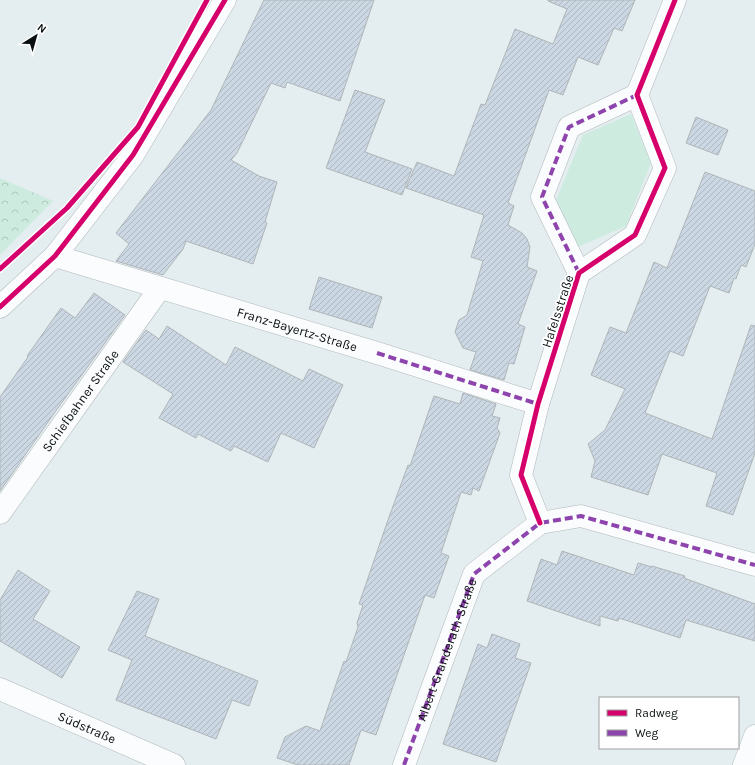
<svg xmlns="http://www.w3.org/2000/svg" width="755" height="765" font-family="Karla,sans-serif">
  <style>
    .green { fill: #cdebde }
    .park { fill: url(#park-crowns) }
    .building { fill: url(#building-hatch); stroke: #afb5b8 }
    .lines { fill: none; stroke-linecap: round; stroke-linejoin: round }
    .minor-casing { stroke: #b1b9bb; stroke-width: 23 }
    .tertiary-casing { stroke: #b1b9bb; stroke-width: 23 }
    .minor { stroke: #fbfcfd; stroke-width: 22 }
    .tertiary { stroke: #fbfcfd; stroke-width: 22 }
    .quiet { stroke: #8e44ad; stroke-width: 4; stroke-dasharray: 8 4; stroke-linecap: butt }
    .cycleway-casing { stroke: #fff; stroke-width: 8 }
    .cycleway { stroke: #d6006c; stroke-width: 5 }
    .labels { text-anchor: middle; stroke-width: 3.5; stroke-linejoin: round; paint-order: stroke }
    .street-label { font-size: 13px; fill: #090f10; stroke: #fff }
  </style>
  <defs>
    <pattern id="park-crowns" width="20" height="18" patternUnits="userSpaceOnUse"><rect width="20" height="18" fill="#cdebde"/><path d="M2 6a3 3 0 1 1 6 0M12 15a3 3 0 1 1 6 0" fill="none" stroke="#afc8bd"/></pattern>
    <pattern id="building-hatch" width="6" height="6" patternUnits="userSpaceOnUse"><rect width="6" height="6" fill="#cbd7e2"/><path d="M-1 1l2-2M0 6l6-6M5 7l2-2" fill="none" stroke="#adb7c1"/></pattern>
  </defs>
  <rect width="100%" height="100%" fill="#e4edf0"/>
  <path class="green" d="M631,114L651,163L626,226L578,247L556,200L583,135Z"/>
  <path class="park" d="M0,178L53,201L0,255Z"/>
  <g class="building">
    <path d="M264,0H374L340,101L287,82L285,88L271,83L237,153L231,160L259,176L277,182L265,222L267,223L253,264L186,241L183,249L163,275L116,261L129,244L116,233L211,110Z"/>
    <path d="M548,0H635L622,31L614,28L598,65L578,57L563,95L549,90L508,203L514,206L508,225L522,233L527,239L530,247L527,267L537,271L518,324L525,327L514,364L509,363L504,380L470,370L476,352L463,348L455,332L459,320L467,315L483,261L471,257L484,215L406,188L417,162L454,176L481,104L485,105L515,29L553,44L567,9L548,1Z"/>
    <path d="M355,90L385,100L365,152L412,169L402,195L326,168Z"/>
    <path d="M696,117L728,130L718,155L686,143Z"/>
    <path d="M705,172L755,191V244L746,267L741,265L736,279L734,278L729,293L710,286L683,356L670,351L645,413L712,439L751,325L755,326V453L733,515L706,506L717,473L662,454L648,495L591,477L595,461L588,444L605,430L625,389L591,375L610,327L626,333L654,262L667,268Z"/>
    <path d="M319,277L382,297L372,328L309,309Z"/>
    <path d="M94,293L125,315L55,412L0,491V397L28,357L27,356L61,308L75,318Z"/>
    <path d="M167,326L226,365L235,347L303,381L309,369L343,385L314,448L281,433L268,462L234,446L231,451L198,434L196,438L159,418L173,394L123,362L146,330L159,339Z"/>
    <path d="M463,393L496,404L492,416L500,418L497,428L500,433L479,491L473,488L471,495L461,492L441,553L449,556L434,598L425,595L376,735L361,730L349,765H298L277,758L285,737L306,726L320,731L344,661L346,662L358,627L357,623L363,605L359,604L388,520L408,465L410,466L434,396L460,404Z"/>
    <path d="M562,551L634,575L638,563L652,567V566L685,576L684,578L755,604V641L686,620L680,638L619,618L618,621L600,616V626L527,601L541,559L557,565Z"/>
    <path d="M18,570L50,591L33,619L80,647L62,678L0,641V600Z"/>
    <path d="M137,591L159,599L145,636L258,681L249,706L232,700L216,739L116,700L132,660L108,650Z"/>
    <path d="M492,634L520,644L515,658L531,663L496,762L443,744L478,644L487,648Z"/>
  </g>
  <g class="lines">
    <g class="minor-casing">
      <g id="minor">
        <path id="s1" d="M55,256L377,353L538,404"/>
        <path d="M579,273L542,197L569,127L637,95"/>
        <path id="s2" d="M0,513L160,288"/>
        <path d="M540,523L521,475L538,404L579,273L635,235L665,168L637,95L675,0"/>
        <path id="s3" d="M0,689L174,765"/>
        <path id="s4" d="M404,765L474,574L540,523L581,516L755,565"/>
        <path d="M744,765L755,736"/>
      </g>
    </g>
    <g class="tertiary-casing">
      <path id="tertiary" d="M0,307L55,256L133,155L225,0"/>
    </g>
    <use href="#minor" class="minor"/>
    <use href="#tertiary" class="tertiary"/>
    <g class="quiet">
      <path d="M579,273L542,197L569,127L637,95"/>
      <path d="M377,353L538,404"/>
      <path d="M404,765L474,574L540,523L581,516L755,565"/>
    </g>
    <g class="cycleway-casing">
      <g id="cycleway">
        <path d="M0,269L67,208L138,127L207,0"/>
        <path d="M0,307L55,256L133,155L225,0"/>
        <path d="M540,523L521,475L538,404L579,273L635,235L665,168L637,95L675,0"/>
      </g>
    </g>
    <use href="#cycleway" class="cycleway"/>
  </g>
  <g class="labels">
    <g class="street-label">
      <text transform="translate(557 311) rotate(-72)" y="5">Hafelsstraße</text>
      <text dy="5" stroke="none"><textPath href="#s1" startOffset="253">Franz-Bayertz-Straße</textPath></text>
      <text dy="5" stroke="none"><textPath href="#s2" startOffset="138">Schiefbahner Straße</textPath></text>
      <text dy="5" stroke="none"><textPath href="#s4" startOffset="123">Albert-Granderath-Straße</textPath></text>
      <text dy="5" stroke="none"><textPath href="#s3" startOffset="95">Südstraße</textPath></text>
    </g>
  </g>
  <rect x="599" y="697" width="140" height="52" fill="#ffffff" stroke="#9d9f9f"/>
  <rect x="607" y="710" width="20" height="6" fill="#d6006c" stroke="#9d9f9f"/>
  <text x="635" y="717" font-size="12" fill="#090f10">Radweg</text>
  <rect x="607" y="730" width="20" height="6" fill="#8e44ad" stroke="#9d9f9f"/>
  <text x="635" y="737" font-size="12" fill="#090f10">Weg</text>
  <g transform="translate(36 36) rotate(37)" stroke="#ffffff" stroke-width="3" paint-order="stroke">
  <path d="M0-3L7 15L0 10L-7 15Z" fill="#090f10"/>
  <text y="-6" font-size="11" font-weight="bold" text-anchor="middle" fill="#090f10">N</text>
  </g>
</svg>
